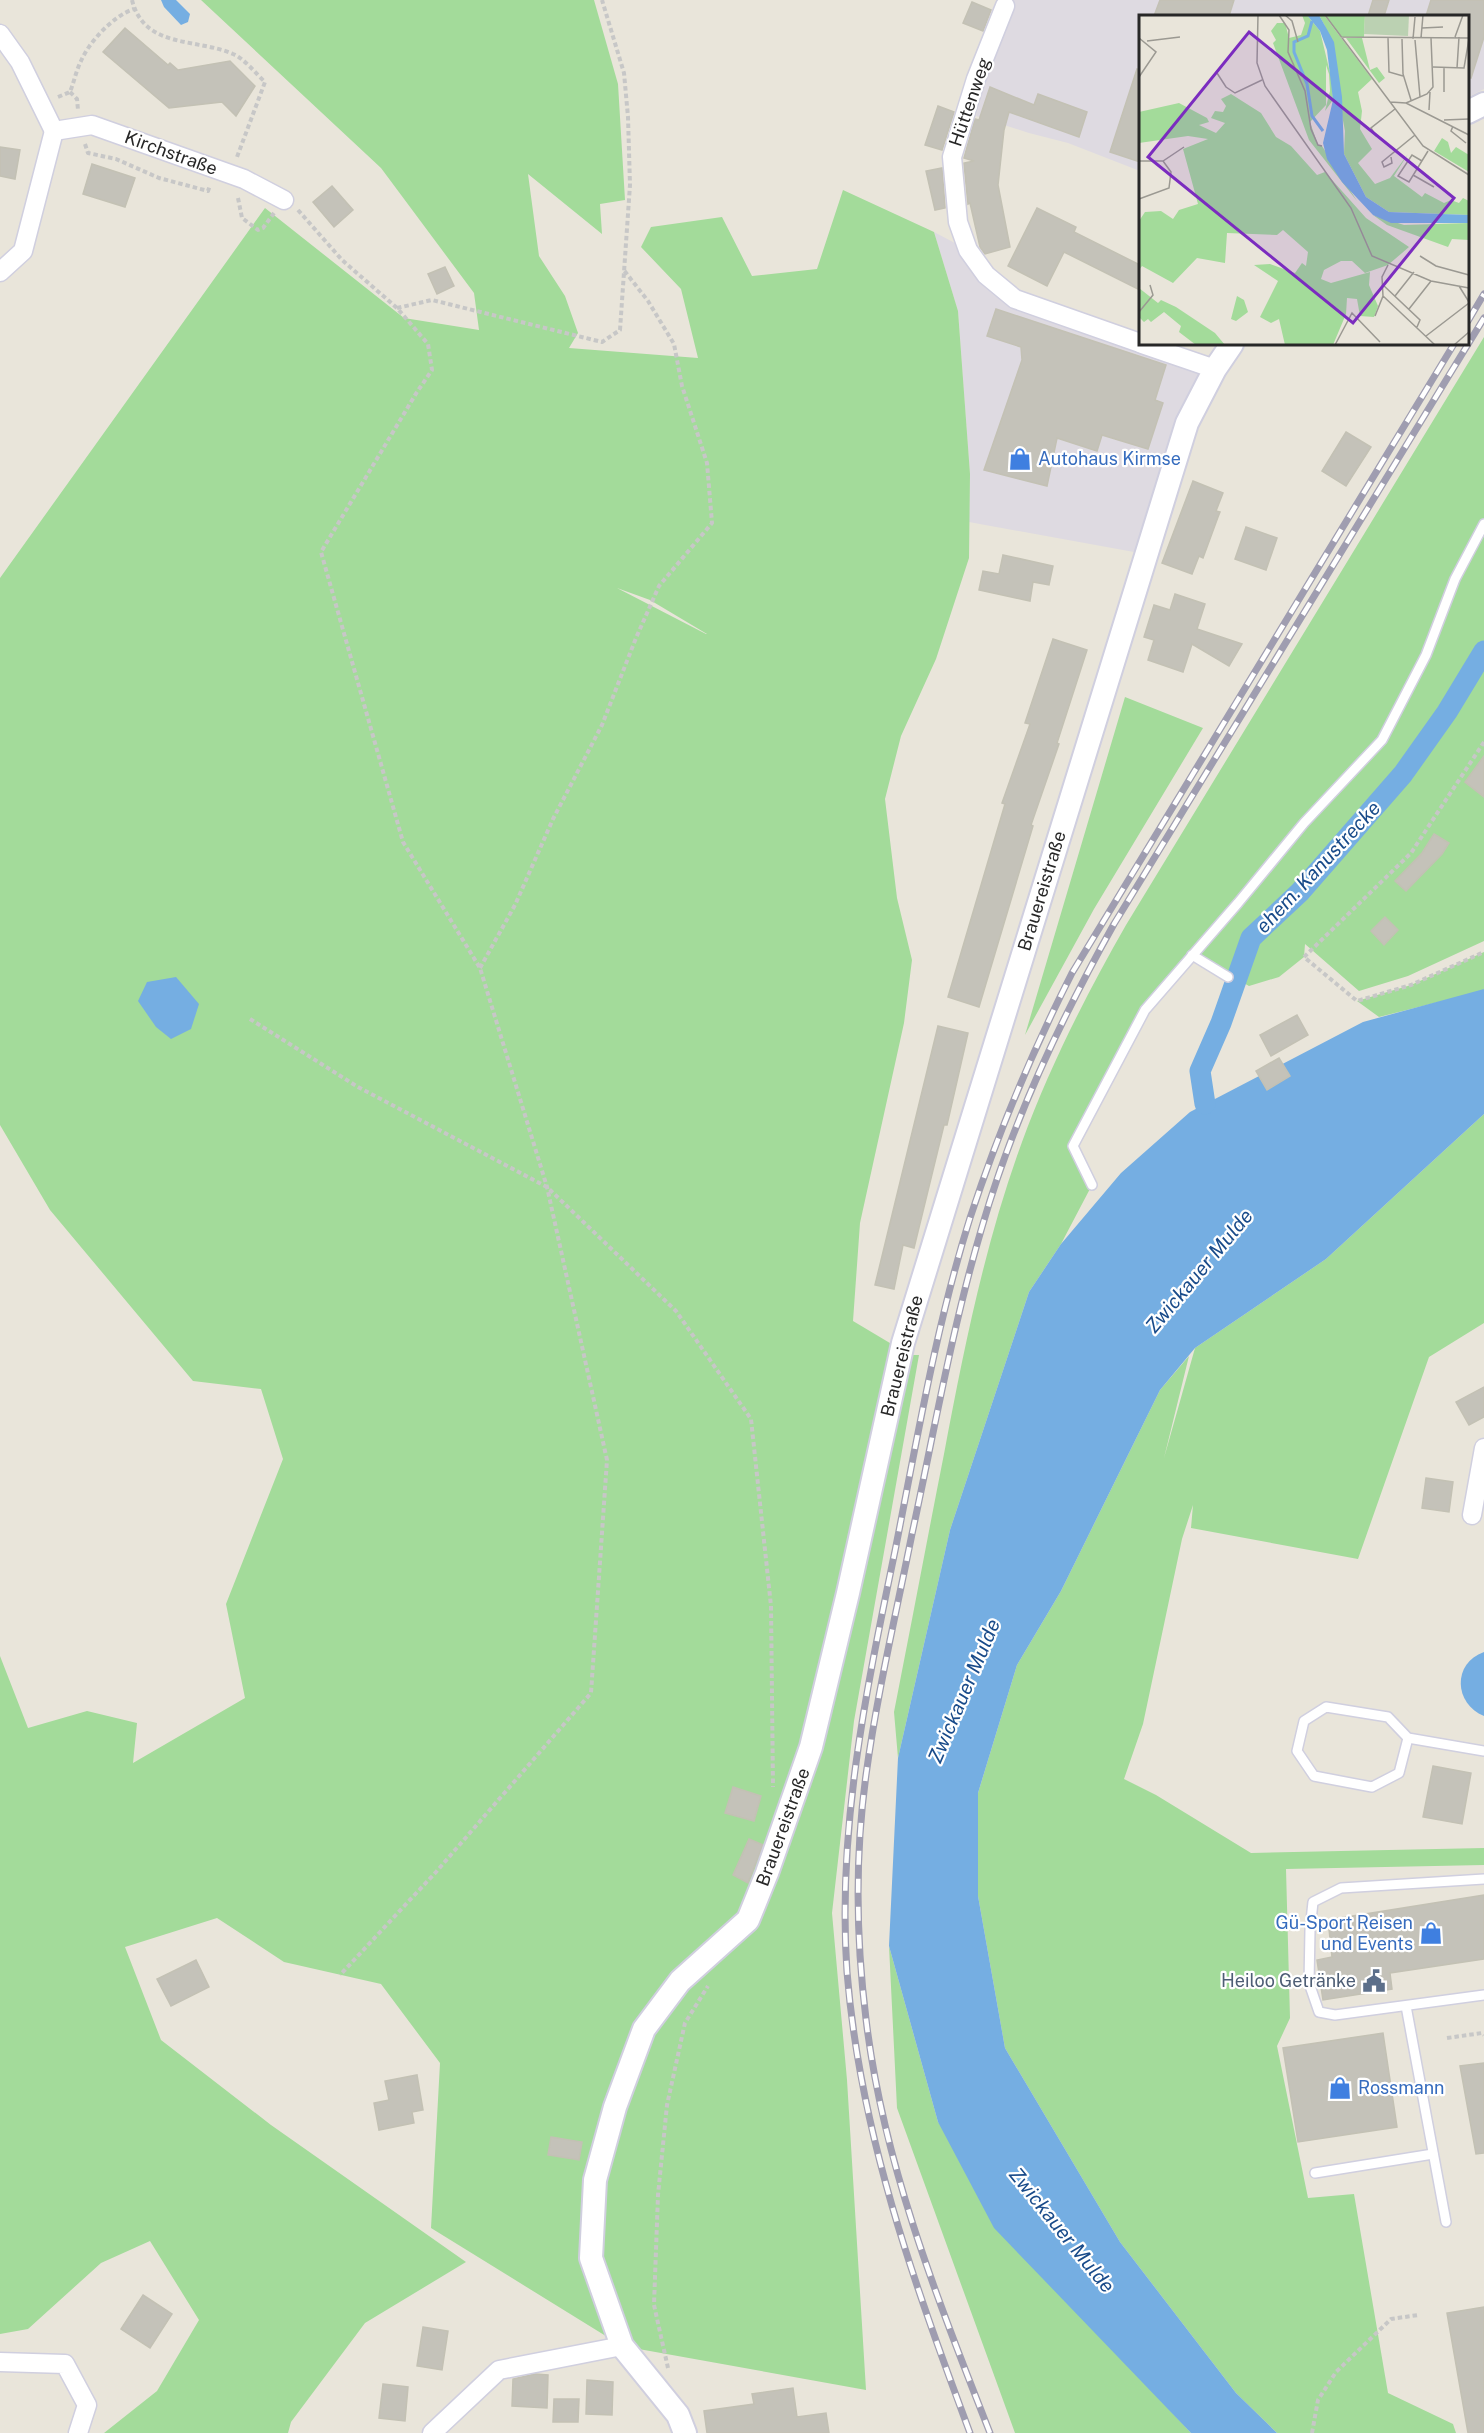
<svg xmlns="http://www.w3.org/2000/svg" width="1484" height="2433" font-family="'Public Sans',sans-serif">
  <style>
    .industrial { fill: #dedae1 }
    .green { fill: #a3db9a; fill-rule: evenodd }
    .water { fill: #75aee2 }
    .lines { fill: none; stroke-linecap: round; stroke-linejoin: round }
    .canal { stroke: #75aee2; stroke-width: 21 }
    .building { fill: #c4c2b9; stroke: #c3c1b4; stroke-width: 1.5 }
    .service-casing { stroke: #d0cfdf; stroke-width: 12 }
    .minor-casing { stroke: #d0cfdf; stroke-width: 21 }
    .tertiary-casing { stroke: #d0cfdf; stroke-width: 26 }
    .path { stroke: #c7c7c7; stroke-width: 4; stroke-dasharray: 4.5 3; stroke-linecap: butt }
    .service { stroke: #fff; stroke-width: 9 }
    .minor { stroke: #fff; stroke-width: 18 }
    .tertiary { stroke: #fff; stroke-width: 22 }
    .rail-casing { stroke: #9f9db0; stroke-width: 7 }
    .rail { stroke: #fff; stroke-width: 4.5; stroke-dasharray: 14; stroke-linecap: butt }
    .labels { text-anchor: middle; stroke-width: 4.5; stroke-linejoin: round; paint-order: stroke }
    .street-label { font-size: 18px; fill: #272727; stroke: #fff }
    .shop-label { font-size: 18px; fill: #366cbe; stroke: #fff; text-anchor: start }
    .service-label { font-size: 18px; fill: #4e5e75; stroke: #fff; text-anchor: end }
    .water-label { font-size: 20px; font-style: italic; fill: #194b8a; stroke: #fff }
    .inset-river { fill: none; stroke: #75aee2; stroke-width: 3 }
    .inset-road { fill: none; stroke: #9b9992; stroke-width: 1.5 }
    .view { fill: #7b2cbf; fill-opacity: 0.15; stroke: #7b2cbf; stroke-width: 3 }
    .inset-edge { fill: none; stroke: #272727; stroke-width: 3 }
  </style>
  <rect width="100%" height="100%" fill="#e9e5da"/>
  <g class="industrial">
    <path d="M1013,0H1484V89L1468,97V16H1140V171L1068,143L1029,133L976,116L1003,20Z"/>
    <path d="M934,232L968,250L1015,299L1215,369L1145,554L969,522L970,474L958,311Z"/>
  </g>
  <g class="green">
    <path d="M201,0H594L618,84L625,200L600,204L602,234L528,174L539,256L565,296L578,333L569,348L698,358L681,289L641,247L651,227L722,217L752,276L817,269L843,190L934,232L958,311L970,474L969,558L936,659L901,736L885,799L897,898L912,960L904,1023L860,1223L853,1321L910,1355H919L854,1721L832,1913L847,2080L866,2390L622,2346L431,2228L440,2063L381,1984L284,1962L217,1918L125,1947L161,2040L271,2125L466,2262L365,2323L291,2422L288,2433H104L157,2391L199,2320L150,2241L101,2263L28,2329L0,2334V1656L28,1728L87,1711L137,1723L133,1763L245,1698L226,1604L283,1459L261,1389L193,1381L50,1210L0,1125V578L265,208L404,318L479,330L474,293L381,168ZM617,588L650,600L707,634H706Z"/>
    <path d="M1484,337V941L1408,976L1359,991L1305,944L1304,957L1279,977L1249,986L1193,955L1145,1010L1073,1146L1092,1185L1061,1244L1029,1292L950,1530L898,1758L894,1712C911,1626 927,1540 944,1454C964,1348 985,1243 1022,1142C1050,1066 1086,995 1126,925Z"/>
    <path d="M1125,697L1203,728L1094,909L1025,1035Z"/>
    <path d="M1484,952V989L1482,991L1379,1017L1357,1001L1411,985Z"/>
    <path d="M1484,1114V1323L1429,1357L1358,1559L1191,1528L1193,1505L1182,1539L1143,1724L1124,1779L1156,1795L1251,1853L1484,1848V1865L1286,1869L1290,2018L1277,2046L1308,2198L1354,2194L1388,2393L1453,2424L1456,2433H1277L1236,2393L1120,2242L1005,2048L978,1896V1793L1017,1665L1061,1591L1160,1390L1189,1356L1164,1458L1195,1348L1326,1259Z"/>
    <path d="M889,1946L938,2122L1151,2390L1191,2433H1015L897,2108Z"/>
  </g>
  <g class="water">
    <path d="M161,0H176L190,14L188,22L181,25L164,7Z"/>
    <path d="M176,977L199,1004L191,1029L171,1039L156,1027L138,1001L147,982Z"/>
    <path d="M1484,989V1114L1326,1259L1195,1348L1160,1390L1061,1591L1017,1665L978,1793V1896L1005,2048L1120,2242L1236,2393L1277,2433H1191L994,2228L938,2122L889,1946L898,1758L950,1530L1029,1292L1061,1244L1121,1173L1190,1112L1363,1022Z"/>
    <path d="M1484,1652V1716C1454,1704 1452,1663 1484,1652Z"/>
  </g>
  <g class="lines">
    <path class="canal" d="M1205,1104L1200,1071L1221,1023L1251,938L1300,892L1403,774L1447,712L1484,651"/>
  </g>
  <g class="building">
    <path d="M1160,0H1234L1229,16H1154Z"/>
    <path d="M1373,0H1389L1384,16H1368Z"/>
    <path d="M1431,0H1484V37L1471,78L1467,77V16H1426Z"/>
    <path d="M972,2L991,10L983,31L963,23Z"/>
    <path d="M125,28L168,65L170,63L178,70L230,61L255,86L236,116L222,102L169,108L103,52Z"/>
    <path d="M1137,69L1140,70V162L1110,152Z"/>
    <path d="M990,87L1034,105L1038,94L1087,112L1079,137L1009,112L1004,130L998,185L1010,247L985,254L980,247L970,203L968,204L964,163L974,161L964,158L975,119L979,120Z"/>
    <path d="M938,106L954,112L942,150L925,145Z"/>
    <path d="M0,147L20,150L15,179L0,176Z"/>
    <path d="M92,164L135,178L125,207L83,194Z"/>
    <path d="M942,168L945,208L935,210L926,171Z"/>
    <path d="M332,186L353,210L334,227L313,202Z"/>
    <path d="M1037,208L1076,227L1074,232L1140,265V290L1064,252L1047,286L1008,266Z"/>
    <path d="M445,267L454,286L437,294L428,274Z"/>
    <path d="M996,309L1166,365L1155,400L1163,403L1148,449L1102,435L1097,451L1057,438L1047,486L984,470L1022,360L1021,347L987,336Z"/>
    <path d="M1346,432L1371,447L1346,486L1322,471Z"/>
    <path d="M1193,481L1223,493L1216,511L1220,512L1218,517L1203,558L1199,556L1192,574L1162,563Z"/>
    <path d="M1246,527L1277,538L1266,570L1235,559Z"/>
    <path d="M1003,555L1053,566L1049,585L1033,582L1030,601L979,590L983,571L999,574Z"/>
    <path d="M1175,594L1205,604L1197,629L1242,644L1229,666L1192,644L1183,672L1148,660L1154,640L1144,637L1154,605L1170,610Z"/>
    <path d="M1053,639L1087,650L1057,743L1059,744L1031,825L1033,826L979,1007L948,997L1005,804L1002,803L1030,724L1025,723Z"/>
    <path d="M1484,756V797L1465,782Z"/>
    <path d="M1434,834L1449,843L1442,854L1406,891L1395,881L1422,853Z"/>
    <path d="M1385,917L1398,930L1384,945L1371,931Z"/>
    <path d="M1297,1015L1308,1035L1271,1056L1260,1035Z"/>
    <path d="M938,1026L968,1033L947,1125H944L914,1248L903,1245L894,1289L875,1285Z"/>
    <path d="M1279,1058L1290,1076L1267,1090L1256,1071Z"/>
    <path d="M1484,1387V1417L1469,1425L1456,1402Z"/>
    <path d="M1426,1478L1453,1482L1449,1512L1422,1508Z"/>
    <path d="M1433,1766L1471,1773L1462,1824L1423,1817Z"/>
    <path d="M733,1787L761,1796L754,1821L725,1813Z"/>
    <path d="M749,1839L763,1845L748,1883L733,1875Z"/>
    <path d="M1484,1895V1959L1390,1973L1392,1989L1323,2000L1317,1960L1332,1957L1328,1920Z"/>
    <path d="M196,1960L209,1987L171,2006L157,1979Z"/>
    <path d="M1383,2033L1397,2127L1298,2142L1283,2048Z"/>
    <path d="M1484,2063V2153L1476,2154L1460,2066Z"/>
    <path d="M417,2075L423,2110L412,2112L414,2123L379,2130L374,2103L389,2100L385,2081Z"/>
    <path d="M551,2137L582,2142L579,2160L548,2155Z"/>
    <path d="M143,2295L172,2314L150,2348L121,2329Z"/>
    <path d="M1484,2307V2433H1468L1447,2313Z"/>
    <path d="M423,2327L448,2331L442,2370L417,2366Z"/>
    <path d="M535,2374L548,2375L547,2408L512,2406L513,2379Z"/>
    <path d="M587,2380L613,2382L612,2415L586,2414Z"/>
    <path d="M383,2384L408,2387L405,2421L379,2418Z"/>
    <path d="M793,2388L797,2417L826,2413L829,2433H707L704,2411L754,2404L752,2394Z"/>
    <path d="M554,2399H579L578,2422H553Z"/>
  </g>
  <g class="lines">
    <g class="service-casing">
      <g id="service">
        <path d="M1192,955L1228,977"/>
        <path d="M1092,1185L1073,1146L1145,1010L1238,903L1304,823L1382,740L1426,655L1455,579L1484,524"/>
        <path d="M1408,1738L1399,1773L1372,1787L1314,1776L1297,1751L1304,1721L1326,1707L1388,1717L1408,1738L1484,1751"/>
        <path d="M1484,1879L1341,1888L1313,1902L1310,1930L1309,1983L1319,2012L1335,2015L1484,1995"/>
        <path d="M1406,2006L1446,2222"/>
        <path d="M1315,2173L1433,2154"/>
      </g>
    </g>
    <g class="minor-casing">
      <g id="minor">
        <path d="M1005,6L976,79L952,157L958,222L968,250L986,275L1015,299L1140,343"/>
        <path d="M0,34L20,62L54,131L92,125L244,179L284,200"/>
        <path d="M0,272L23,251L54,131"/>
        <path d="M1142,344L1215,369"/>
        <path d="M1472,1515L1484,1448"/>
        <path d="M0,2362L65,2364L87,2405L78,2433"/>
        <path d="M432,2433L499,2370L622,2346"/>
      </g>
    </g>
    <g class="tertiary-casing">
      <g id="tertiary">
        <path d="M1468,112L1484,104"/>
        <path d="M685,2433L678,2415L622,2346L591,2258L595,2180L615,2107L644,2029L680,1981L748,1920L767,1873L811,1747L848,1593L903,1343L1187,423L1215,369L1232,344"/>
      </g>
    </g>
    <g class="path">
      <path d="M132,0C144,49 197,38 233,54C245,59 256,74 265,82L237,157"/>
      <path d="M70,92L77,99L78,110"/>
      <path d="M58,97L70,92C74,82 76,71 81,61C89,42 114,15 134,9"/>
      <path d="M85,144L88,153L116,159L159,178L208,191L210,185"/>
      <path d="M238,198L242,218L258,230L263,228L274,213"/>
      <path d="M298,210L342,260L397,308L428,344L432,370L417,392L321,552L403,842L480,968L547,1187L607,1460L591,1693L436,1872L340,1975"/>
      <path d="M397,308L432,300L602,342L620,330L630,185L628,117L624,73L602,0"/>
      <path d="M1484,742L1411,853L1304,957L1357,1001L1411,985L1484,952"/>
      <path d="M480,968L515,905L553,819L602,725L636,638L659,586L712,523L707,463L682,386L674,344L648,301L623,269"/>
      <path d="M250,1019L358,1087L547,1187L676,1311L751,1419L771,1606L773,1787"/>
      <path d="M1447,2038L1482,2033L1484,2035"/>
      <path d="M668,2368L654,2305L658,2195L667,2105L685,2023L708,1986"/>
      <path d="M1312,2433L1318,2400L1336,2372L1391,2319L1418,2315"/>
    </g>
    <use href="#service" class="service"/>
    <use href="#minor" class="minor"/>
    <use href="#tertiary" class="tertiary"/>
    <g class="rail-casing">
      <g id="rail">
        <path d="M1468,321L1484,294"/>
        <path d="M970,2433C914,2283 860,2134 847,1972C837,1829 866,1691 895,1551C917,1440 936,1326 970,1218C998,1133 1032,1052 1072,973L1454,344"/>
        <path d="M990,2433C937,2298 883,2163 866,2019C856,1938 855,1855 866,1775C877,1694 896,1614 912,1534C934,1432 952,1328 982,1227C1013,1120 1060,1021 1114,924L1484,318"/>
      </g>
    </g>
    <use href="#rail" class="rail"/>
  </g>
  <defs>
    <g id="shop-bare" transform="scale(1.8)"><path d="M-5-2.5h2.3a2.7 3.5 0 0 1 5.4 0H5L5.5 6h-11ZM-1.5-2.5h3a1.5 2.3 0 0 0-3 0Z" fill="#3f7fe0" stroke="#fff" stroke-width="2.5" paint-order="stroke"/></g>
    <g id="civic-bare" transform="scale(1.8)"><path d="M-.6-6.5H3V-4.5H.6V-3L4-1V1h2V6H-6V1h2V-1L-.6-3ZM-1.2 2.5V6h2.4V2.5Z" fill="#5c6f8a" stroke="#fff" stroke-width="2.5" paint-order="stroke"/></g>
  </defs>
  <g fill-rule="evenodd">
    <use href="#shop-bare" x="1020" y="459"/>
    <use href="#shop-bare" x="1431" y="1933"/>
    <use href="#civic-bare" x="1374" y="1981"/>
    <use href="#shop-bare" x="1340" y="2088"/>
  </g>
  <g class="labels">
    <g class="street-label">
      <text transform="translate(970 102) rotate(-71)" y="6">Hüttenweg</text>
      <text transform="translate(171 153) rotate(20)" y="6">Kirchstraße</text>
      <text transform="translate(1042 891) rotate(-73)" y="6">Brauereistraße</text>
      <text transform="translate(902 1356) rotate(-76)" y="6">Brauereistraße</text>
      <text transform="translate(783 1827) rotate(-70)" y="6">Brauereistraße</text>
    </g>
    <g class="shop-label">
      <text x="1038" y="465">Autohaus Kirmse</text>
      <text x="1413" y="1929" text-anchor="end">Gü-Sport Reisen<tspan x="1413" dy="21">und Events</tspan></text>
      <text x="1358" y="2094">Rossmann</text>
    </g>
    <g class="service-label">
      <text x="1356" y="1987">Heiloo Getränke</text>
    </g>
    <g class="water-label">
      <text transform="translate(1318 867) rotate(-47)" y="7">ehem. Kanustrecke</text>
      <text transform="translate(1199 1271) rotate(-50)" y="7">Zwickauer Mulde</text>
      <text transform="translate(964 1691) rotate(-67)" y="7">Zwickauer Mulde</text>
      <text transform="translate(1062 2230) rotate(51)" y="7">Zwickauer Mulde</text>
    </g>
  </g>
  <g transform="translate(1139 15)">
    <rect width="330" height="330" fill="#e9e5da"/>
    <path d="M163,0H168L181,16L193,66L194,85L186,96L191,76L190,59L187,50V90L171,107L179,130L183,131L218,186L170,125L134,28L137,25L132,16L138,8H146L150,23L162,20L166,8ZM180,0H185L233,64L219,77L223,96L221,114L233,134L219,148L236,169L251,163L269,139L255,161L283,182L286,178L305,188L312,185L320,188L324,183L330,186V200L250,197L227,182L205,139L206,116L186,11ZM186,0H226L225,22H202ZM207,23H223L231,55L238,52L246,63L240,68ZM92,79L122,98L137,122L152,131L178,160L186,157L227,203L270,232L249,250L226,258L213,246H202L185,255L182,264L192,268L231,257L230,270L239,291L235,302L221,301L218,284L208,283L207,299L194,330H146L140,304L132,308L121,302L139,266L115,250L131,249L156,258L163,248L167,251L169,237L144,215L138,220L88,218L86,248L58,243L34,268L3,251L0,255V206L6,197L22,196L34,204L40,195L59,189L44,134L69,124L49,121L0,128V97L40,88L68,103L70,107L60,110L77,118L86,108L72,103L76,96L84,97L87,91L82,84ZM303,123L309,127L312,138L317,132L330,140V157L295,136ZM234,200L265,210L330,208V225L313,224L309,232L248,210ZM0,273L19,288L22,285L37,292L76,318L86,330H57L40,317L42,311L25,297L12,307L9,304L5,307L0,302ZM98,281L105,285L109,297L97,306L92,304Z" fill="#a3db9a"/>
    <path d="M226,0H270L269,21L225,19Z" fill="#bbd1b2"/>
    <path d="M168,0H180L195,27L203,82L205,139L227,182L250,197L330,200V208H252L234,200L203,167L188,144L184,128L194,85L188,35L181,16Z" fill="#75aee2"/>
    <path class="inset-river" d="M173,6L169,21L155,27V37L168,69L173,101L184,116"/>
    <path class="inset-road" d="M119,0L118,48L126,71L212,193L233,241L292,266L330,273M140,0L150,15L149,37L166,76L172,114L179,130L183,131M146,0L153,6L159,27M186,0L284,131L330,160M283,13L304,12M202,22L330,23M316,22L324,0M0,23L17,37L0,62M249,23L250,57L264,61M282,23L284,0M263,24L264,59L272,85M274,24L276,2M276,25L281,82M8,26L41,22M294,52L325,53L330,24M305,52V77M318,53L320,22M78,58L87,72L96,78L123,65M251,87L267,88L330,120M267,88L288,79L294,72L292,23M290,95L291,77M305,105L330,104M314,111L312,116L327,128M237,121L232,113L256,94M252,142L253,148L245,152L243,147L276,120M0,146H24L45,132M283,146L273,140L259,161L270,167L289,136M274,160L295,172M0,184L30,173L32,157L24,146M281,241L297,251L330,260M243,269L281,305L278,312M320,271L330,287M244,281L296,330M256,281L275,257M270,294L292,266M0,297L14,280L11,270M236,301L244,281L243,262L249,250M287,321L330,288M196,330L213,298L241,327M315,330L330,317"/>
    <path class="view" d="M110,17L315,183L214,308L9,142Z"/>
    <rect width="330" height="330" class="inset-edge"/>
  </g>
</svg>
